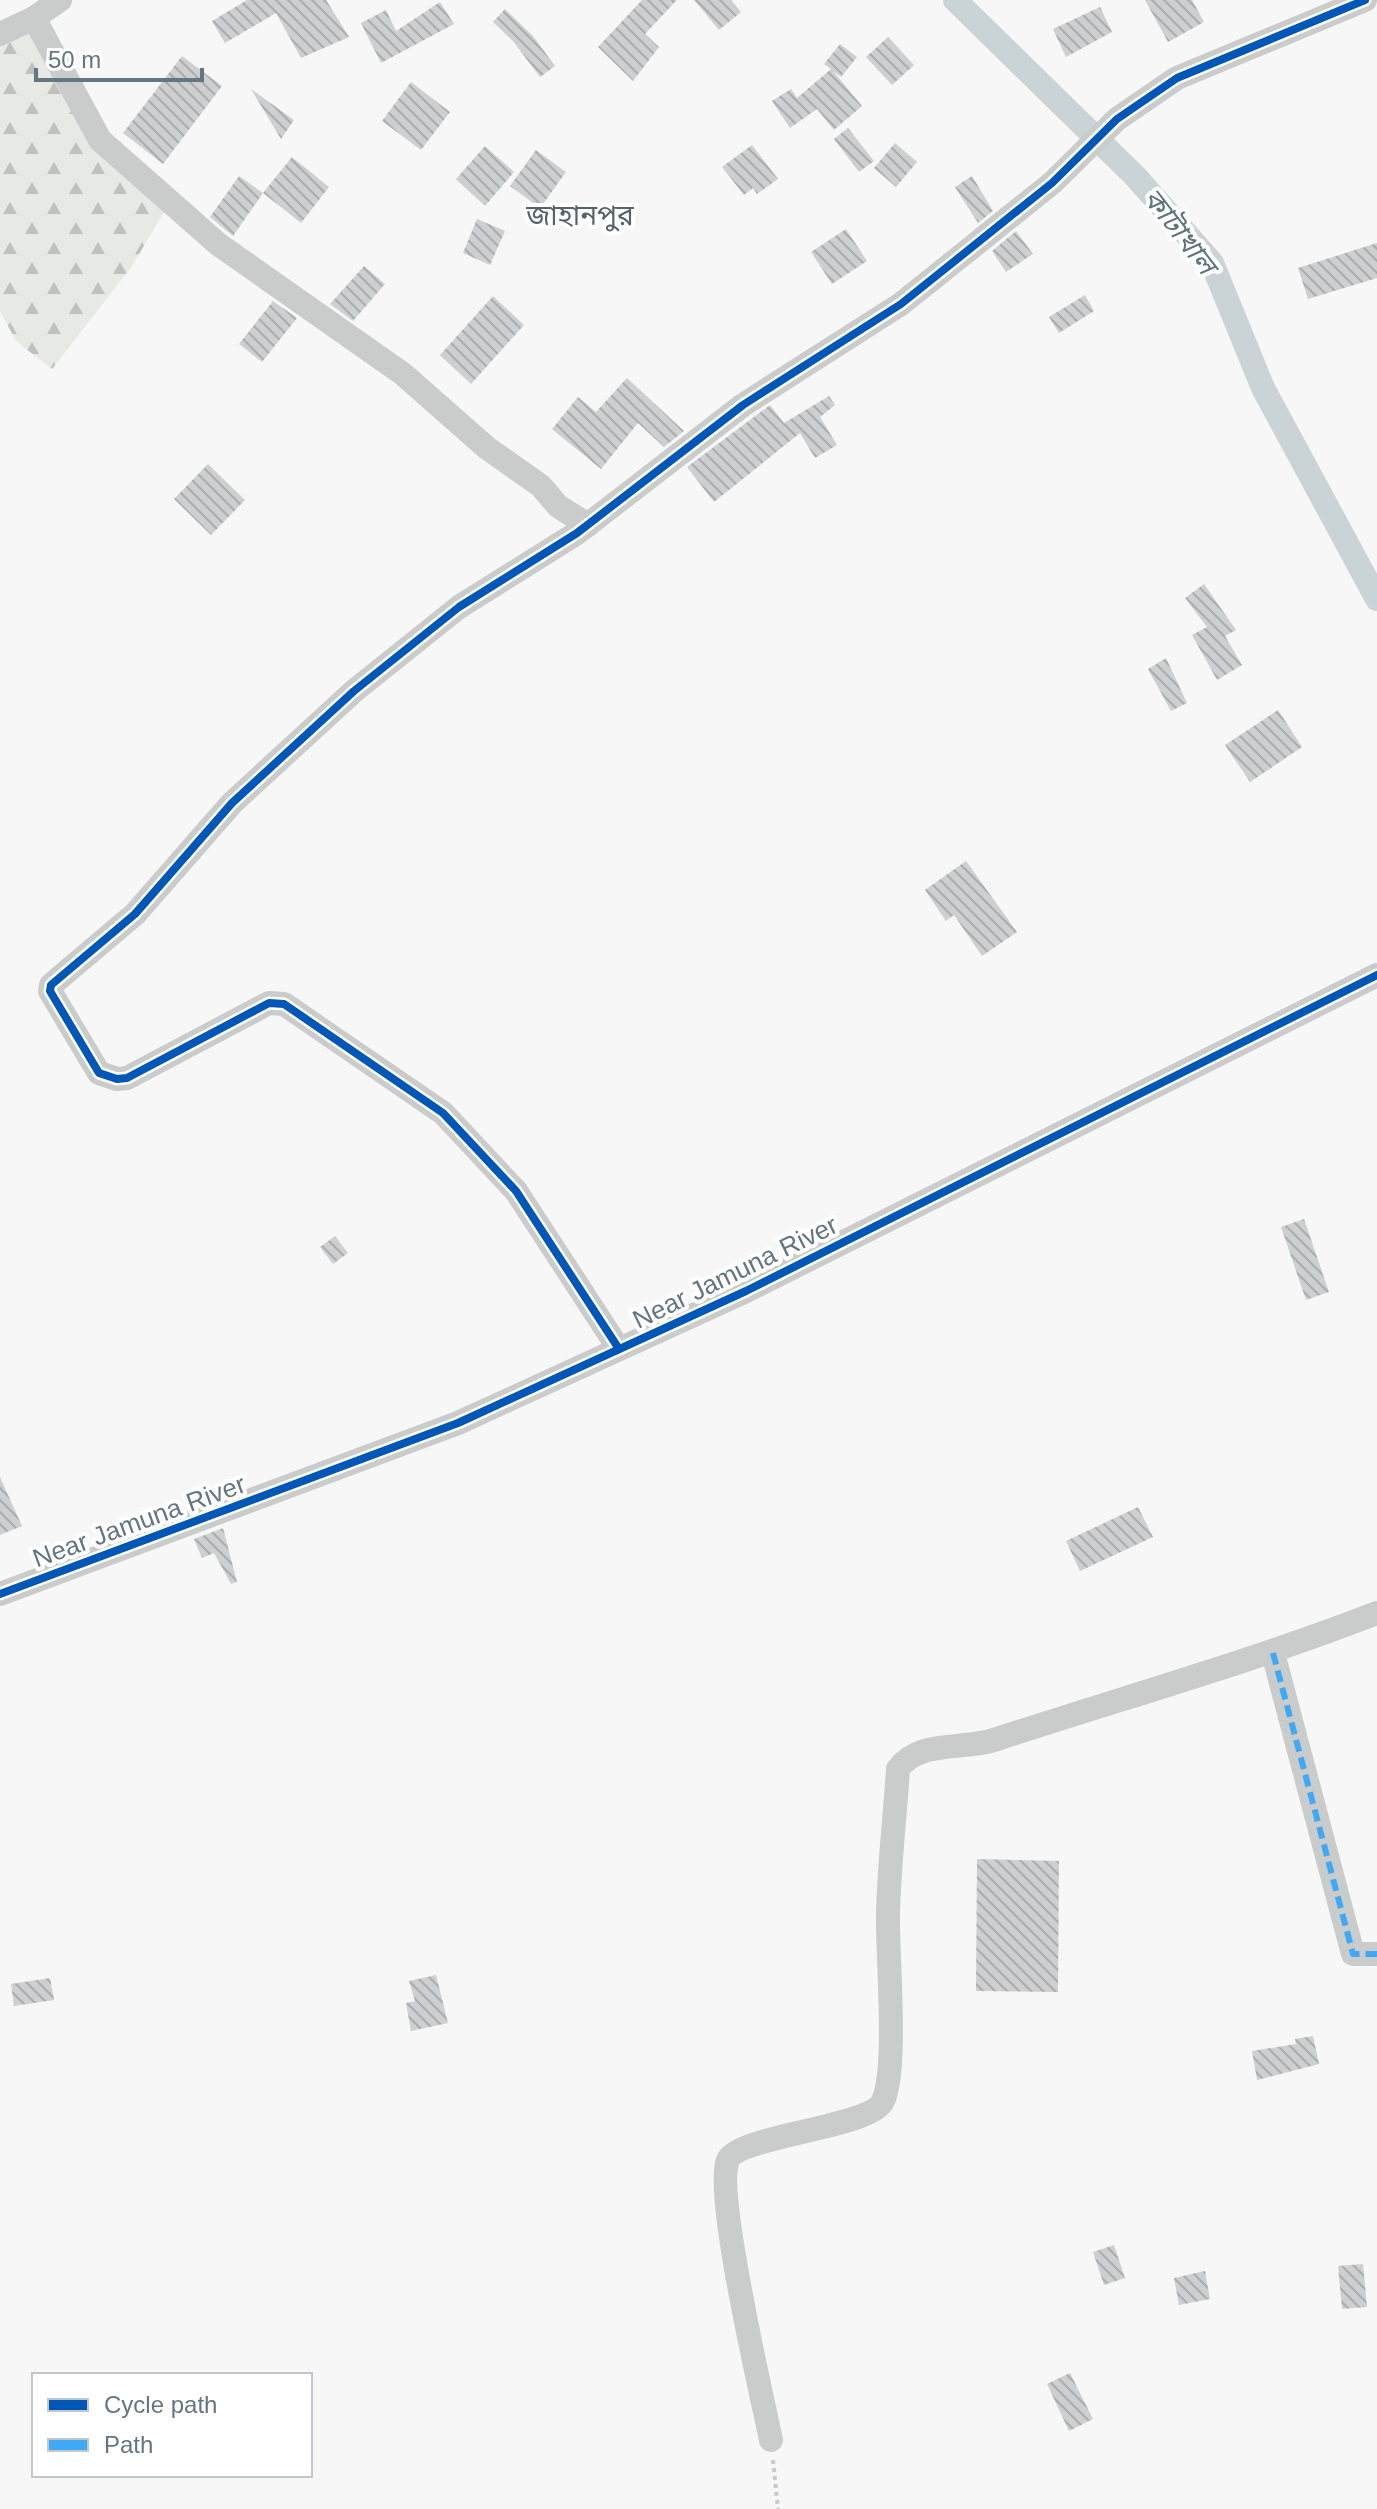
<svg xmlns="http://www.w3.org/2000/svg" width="1377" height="2509" font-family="Arial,'Noto Sans Bengali',sans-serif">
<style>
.forest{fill:url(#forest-firs)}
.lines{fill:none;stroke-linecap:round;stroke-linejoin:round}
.canal{stroke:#cad4d6;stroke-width:24}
.building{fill:url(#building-back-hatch)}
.path{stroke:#c8c9ca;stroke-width:4;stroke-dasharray:4 4;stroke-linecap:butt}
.minor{stroke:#cacccc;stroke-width:24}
.quiet{stroke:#3fa9f5;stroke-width:6;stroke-dasharray:12 6;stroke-linecap:butt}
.cycleway-casing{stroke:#fff;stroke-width:13}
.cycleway{stroke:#0057b8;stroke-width:8}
.labels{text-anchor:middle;stroke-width:8;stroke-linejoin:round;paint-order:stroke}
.street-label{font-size:26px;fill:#647680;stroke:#fff}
.neighbourhood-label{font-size:28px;fill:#56636b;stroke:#fff}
.water-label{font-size:28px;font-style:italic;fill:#5f757a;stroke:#fff}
</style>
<defs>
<pattern id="forest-firs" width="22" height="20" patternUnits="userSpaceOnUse" patternTransform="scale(2)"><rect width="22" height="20" fill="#e6e9e4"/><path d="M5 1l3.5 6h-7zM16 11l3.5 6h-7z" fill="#bec1be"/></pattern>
<pattern id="building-back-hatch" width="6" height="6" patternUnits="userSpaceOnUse" patternTransform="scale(2)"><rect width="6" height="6" fill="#cdcfd0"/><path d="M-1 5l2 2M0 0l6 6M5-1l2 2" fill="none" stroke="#aaadae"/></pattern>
</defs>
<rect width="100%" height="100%" fill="#f7f7f7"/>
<polygon class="forest" points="34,18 122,168 164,212 132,266 52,369 16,341 0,311 0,37"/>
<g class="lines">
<polyline class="canal" points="955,0 1135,176 1212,263 1263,388 1377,599"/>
</g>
<g class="building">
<polygon points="247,0 326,0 349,37 301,58 276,13 225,43 212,21"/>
<polygon points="642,0 677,0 645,34 659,47 633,81 598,47"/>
<polygon points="694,0 731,0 741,12 719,30"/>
<polygon points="1145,0 1192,0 1204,22 1168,42"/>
<polygon points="440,2 454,24 381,63 361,23 386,10 396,31"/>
<polygon points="1100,7 1112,32 1066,57 1053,29"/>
<polygon points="505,9 533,36 555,66 540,77 513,41 493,22"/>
<polygon points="888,37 914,65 892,85 866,57"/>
<polygon points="840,44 857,57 841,77 833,71 862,106 834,130 817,109 790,128 772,101 791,89 797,98 831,69 824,64"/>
<polygon points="182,56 222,86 163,164 123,133"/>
<polygon points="411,82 450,112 421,150 382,121"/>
<polygon points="251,89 294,120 281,139"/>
<polygon points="848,128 874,161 859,172 834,139"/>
<polygon points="895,143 917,162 896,187 874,168"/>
<polygon points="752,145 778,179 757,194 753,188 744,195 722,167"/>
<polygon points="485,146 514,172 485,206 456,179"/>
<polygon points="536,150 566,172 540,208 510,186"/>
<polygon points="292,157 329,187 301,223 263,193"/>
<polygon points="239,176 263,193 233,236 210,217"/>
<polygon points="972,176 993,211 978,223 955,187"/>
<polygon points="477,219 505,231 490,265 463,253"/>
<polygon points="846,229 867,261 832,284 811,252"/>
<polygon points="1016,231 1033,254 1006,272 992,251"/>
<polygon points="1377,243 1377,278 1308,299 1298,268"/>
<polygon points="364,266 385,284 353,321 330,304"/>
<polygon points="1085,295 1094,311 1059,333 1049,317"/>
<polygon points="493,296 524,325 471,384 440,355"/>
<polygon points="273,301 297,318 262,362 239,344"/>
<polygon points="627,378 684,431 664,447 638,423 601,469 552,429 578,397 596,412"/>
<polygon points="829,396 835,405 820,417 837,445 815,458 800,433 714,502 687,467 770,405 784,423"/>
<polygon points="208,464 245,500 211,535 174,499"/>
<polygon points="1204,584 1236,630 1225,636 1242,665 1217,680 1192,635 1207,627 1185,598"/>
<polygon points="1166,658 1187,703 1171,711 1148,669"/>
<polygon points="1278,710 1302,747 1250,782 1225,745"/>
<polygon points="966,861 1017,932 982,956 954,915 946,921 925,890"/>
<polygon points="1304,1219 1329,1292 1306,1300 1281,1227"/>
<polygon points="335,1236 348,1253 333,1264 320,1247"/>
<polygon points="0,1477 22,1526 0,1535"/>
<polygon points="1138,1507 1153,1537 1080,1571 1066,1541"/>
<polygon points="223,1528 237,1582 231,1584 214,1553 202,1558 194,1539"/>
<polygon points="977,1859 1059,1861 1058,1992 976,1991"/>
<polygon points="436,1975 448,2023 411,2031 406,2003 415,2001 409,1981"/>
<polygon points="50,1978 54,2000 14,2006 11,1984"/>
<polygon points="1313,2036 1319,2064 1257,2080 1252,2051 1296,2044 1295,2039"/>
<polygon points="1114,2245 1125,2278 1104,2285 1093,2252"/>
<polygon points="1363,2264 1367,2307 1342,2309 1338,2266"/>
<polygon points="1205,2271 1210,2299 1179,2305 1174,2278"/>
<polygon points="1070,2373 1093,2419 1069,2431 1047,2384"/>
</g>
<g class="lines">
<polyline class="path" points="773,2460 778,2509"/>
<g class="minor">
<polyline points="60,0 34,18 100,140 218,244 403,374 487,448 541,486 558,506 588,525"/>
<polyline points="0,34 34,18"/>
<polyline points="619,1349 516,1191 443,1113 284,1004 269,1003 127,1078 117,1079 99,1073 50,991 51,985 135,914 232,803 354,691 459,607 577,533 743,405 901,304 1052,183 1117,119 1177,78 1365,0"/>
<polyline points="0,1594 458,1423 746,1291 1377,975"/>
<polyline points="1273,1653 1353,1954 1377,1954"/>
<path d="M771 2440C762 2396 714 2192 728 2160 739 2135 871 2128 883 2101 898 2068 887 1955 888 1914 889 1866 895 1817 898 1769 918 1740 963 1750 994 1740 1122 1698 1251 1662 1377 1613"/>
</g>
<polyline class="quiet" points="1273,1653 1353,1954 1377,1954"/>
<defs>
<g id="cycleway">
<polyline points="619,1349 516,1191 443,1113 284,1004 269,1003 127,1078 117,1079 99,1073 50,991 51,985 135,914 232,803 354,691 459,607 577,533 743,405 901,304 1052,183 1117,119 1177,78 1365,0"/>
<polyline points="0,1594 458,1423 746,1291 1377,975"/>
</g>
</defs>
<use href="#cycleway" class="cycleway-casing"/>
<use href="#cycleway" class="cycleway"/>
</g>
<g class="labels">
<g class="street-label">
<text transform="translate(735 1272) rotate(-26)" y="9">Near Jamuna River</text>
<text transform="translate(139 1521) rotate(-20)" y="9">Near Jamuna River</text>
</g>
<g class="neighbourhood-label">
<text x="580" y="225">জাহানপুর</text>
</g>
<g class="water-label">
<text transform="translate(1180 231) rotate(52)" y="10">কাটাখাল</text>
</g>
</g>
<rect x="32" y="2373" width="280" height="104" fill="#ffffff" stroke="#c1c8cc" stroke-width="2"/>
<rect x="48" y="2399" width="40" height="12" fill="#0057b8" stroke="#c1c8cc" stroke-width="2"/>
<text x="104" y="2413" font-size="24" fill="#647680">Cycle path</text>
<rect x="48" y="2439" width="40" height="12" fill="#3fa9f5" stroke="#c1c8cc" stroke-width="2"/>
<text x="104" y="2453" font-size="24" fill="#647680">Path</text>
<path d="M36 68v12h166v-12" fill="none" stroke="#647680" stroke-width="4"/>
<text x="48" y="68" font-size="24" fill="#647680" stroke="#ffffff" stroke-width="6" paint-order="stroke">50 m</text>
</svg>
